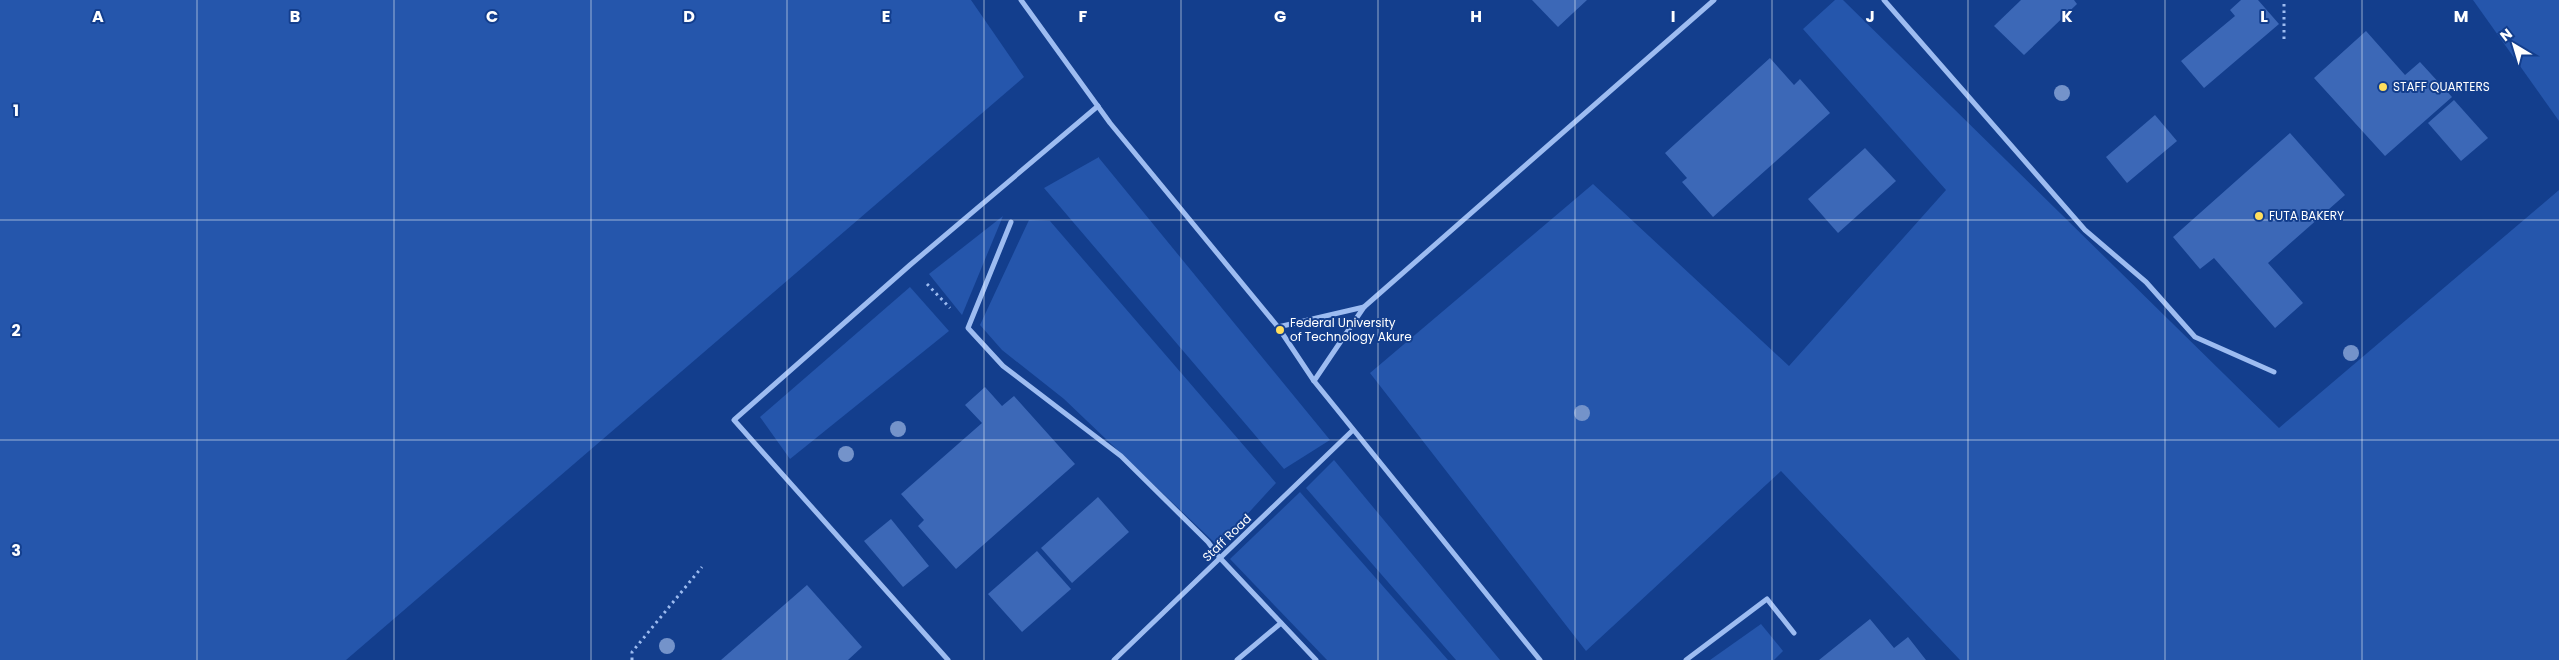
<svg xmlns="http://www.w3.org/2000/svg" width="2559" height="660" font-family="Poppins,sans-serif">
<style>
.green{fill:#2556ac}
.building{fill:#3c68b7}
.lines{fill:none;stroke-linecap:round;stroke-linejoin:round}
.path{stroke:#9dbcf1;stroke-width:3;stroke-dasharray:2.5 4;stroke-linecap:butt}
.minor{stroke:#9dbcf1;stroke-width:5}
.tree{fill:#7493ca}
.grid{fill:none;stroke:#fff;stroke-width:1;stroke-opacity:0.55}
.poi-dot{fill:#ffde5d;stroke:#133e8d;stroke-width:2}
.labels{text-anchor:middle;stroke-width:4;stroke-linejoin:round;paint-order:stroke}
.poi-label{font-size:12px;fill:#fff;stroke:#133e8d;text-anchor:start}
.street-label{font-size:12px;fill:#fff;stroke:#133e8d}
.grid-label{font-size:16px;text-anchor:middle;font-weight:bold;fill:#fff;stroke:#133e8d;stroke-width:4;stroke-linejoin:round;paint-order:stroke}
</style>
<rect width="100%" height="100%" fill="#133e8d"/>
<g class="green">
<polygon points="0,0 971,0 1024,77 346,660 0,660"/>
<polygon points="1835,0 1843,0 2279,428 2559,190 2559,660 1960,660 1781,471 1586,651 1370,373 1593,184 1789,366 1946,190 1803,29"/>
<polygon points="2473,0 2559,0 2559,121"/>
<polygon points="1099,157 1099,158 1330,440 1284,469 1044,188"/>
<polygon points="1003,216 962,315 929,274"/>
<polygon points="1029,220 1050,221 1276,483 1218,546 1064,399 1002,350 980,325"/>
<polygon points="910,287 949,331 790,459 760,417"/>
<polygon points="1334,460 1500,660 1456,660 1306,488"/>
<polygon points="1300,492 1448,660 1327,660 1230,559"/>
<polygon points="1761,624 1783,651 1774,660 1710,660"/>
</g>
<g class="building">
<polygon points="1532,0 1587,0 1558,27"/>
<polygon points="2021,0 2074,0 2077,4 2024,55 1994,26"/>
<polygon points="2241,0 2258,0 2279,24 2204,88 2181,61 2235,16 2230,10"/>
<polygon points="2366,31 2405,75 2420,62 2452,97 2385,156 2314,78"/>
<polygon points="1770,58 1794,85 1800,79 1830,113 1713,217 1682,182 1687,178 1665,153"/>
<polygon points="2454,100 2488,138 2461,161 2428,123"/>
<polygon points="2155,115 2177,141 2127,183 2106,157"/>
<polygon points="2290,133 2345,195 2268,263 2303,303 2275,328 2214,258 2200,269 2173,237"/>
<polygon points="1865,148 1896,181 1838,233 1808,199"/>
<polygon points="985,387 1002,406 1014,396 1075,464 956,569 918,526 924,520 901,494 982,423 965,405"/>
<polygon points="1098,497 1129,532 1072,583 1041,548"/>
<polygon points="891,519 929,566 903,587 864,541"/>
<polygon points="1037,551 1071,589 1022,632 988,594"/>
<polygon points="807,585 862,647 848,660 721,660"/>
<polygon points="1870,619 1894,648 1908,637 1926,660 1819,660"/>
</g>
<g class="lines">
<g class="path">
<polyline points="2284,39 2284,0"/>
<polyline points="927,284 950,308"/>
<polyline points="632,660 632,652 702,567"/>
</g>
<g class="minor">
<polyline points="1021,0 1110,123 1278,327 1314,381 1540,660"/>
<polyline points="1884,0 2085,230 2146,282 2195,337 2274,372"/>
<polyline points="1011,222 968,328 1003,366 1121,456 1208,542 1220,558 1316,660"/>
<polyline points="1278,327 1364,307"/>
<polyline points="1314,381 1364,307 1714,0"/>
<polyline points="948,660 734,420 910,265 1098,106"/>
<polyline points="1114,660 1353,430"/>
<polyline points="1237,660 1281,623"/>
<polyline points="1686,660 1767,599 1794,633"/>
</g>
</g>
<g class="tree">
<circle cx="2062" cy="93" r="8"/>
<circle cx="2351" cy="353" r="8"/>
<circle cx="1582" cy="413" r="8"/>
<circle cx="898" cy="429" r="8"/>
<circle cx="846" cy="454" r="8"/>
<circle cx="667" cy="646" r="8"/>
</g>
<path class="grid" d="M197 0V660M394 0V660M591 0V660M787 0V660M984 0V660M1181 0V660M1378 0V660M1575 0V660M1772 0V660M1968 0V660M2165 0V660M2362 0V660M0 220H2559M0 440H2559"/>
<g class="poi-dot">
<circle cx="2383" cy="87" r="5"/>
<circle cx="2259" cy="216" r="5"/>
<circle cx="1280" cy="330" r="5"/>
</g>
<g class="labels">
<g class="poi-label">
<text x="2393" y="91">STAFF QUARTERS</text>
<text x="2269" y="220">FUTA BAKERY</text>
<text x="1290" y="327">Federal University<tspan x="1290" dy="14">of Technology Akure</tspan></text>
</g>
<g class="street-label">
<text transform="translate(1227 538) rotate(-44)" y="4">Staff Road</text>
</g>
</g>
<g class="grid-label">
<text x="98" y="22">A</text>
<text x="295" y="22">B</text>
<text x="492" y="22">C</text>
<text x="689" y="22">D</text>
<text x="886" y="22">E</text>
<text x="1083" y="22">F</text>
<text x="1280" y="22">G</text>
<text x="1476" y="22">H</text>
<text x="1673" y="22">I</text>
<text x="1870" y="22">J</text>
<text x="2067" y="22">K</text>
<text x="2264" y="22">L</text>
<text x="2461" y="22">M</text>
<text x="16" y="116">1</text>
<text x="16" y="336">2</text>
<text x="16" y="556">3</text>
</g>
<g transform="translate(2514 45) rotate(322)" stroke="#133e8d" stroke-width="4" paint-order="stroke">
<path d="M0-4L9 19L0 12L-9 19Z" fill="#ffffff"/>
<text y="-8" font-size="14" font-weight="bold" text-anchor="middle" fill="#ffffff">N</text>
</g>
</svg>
